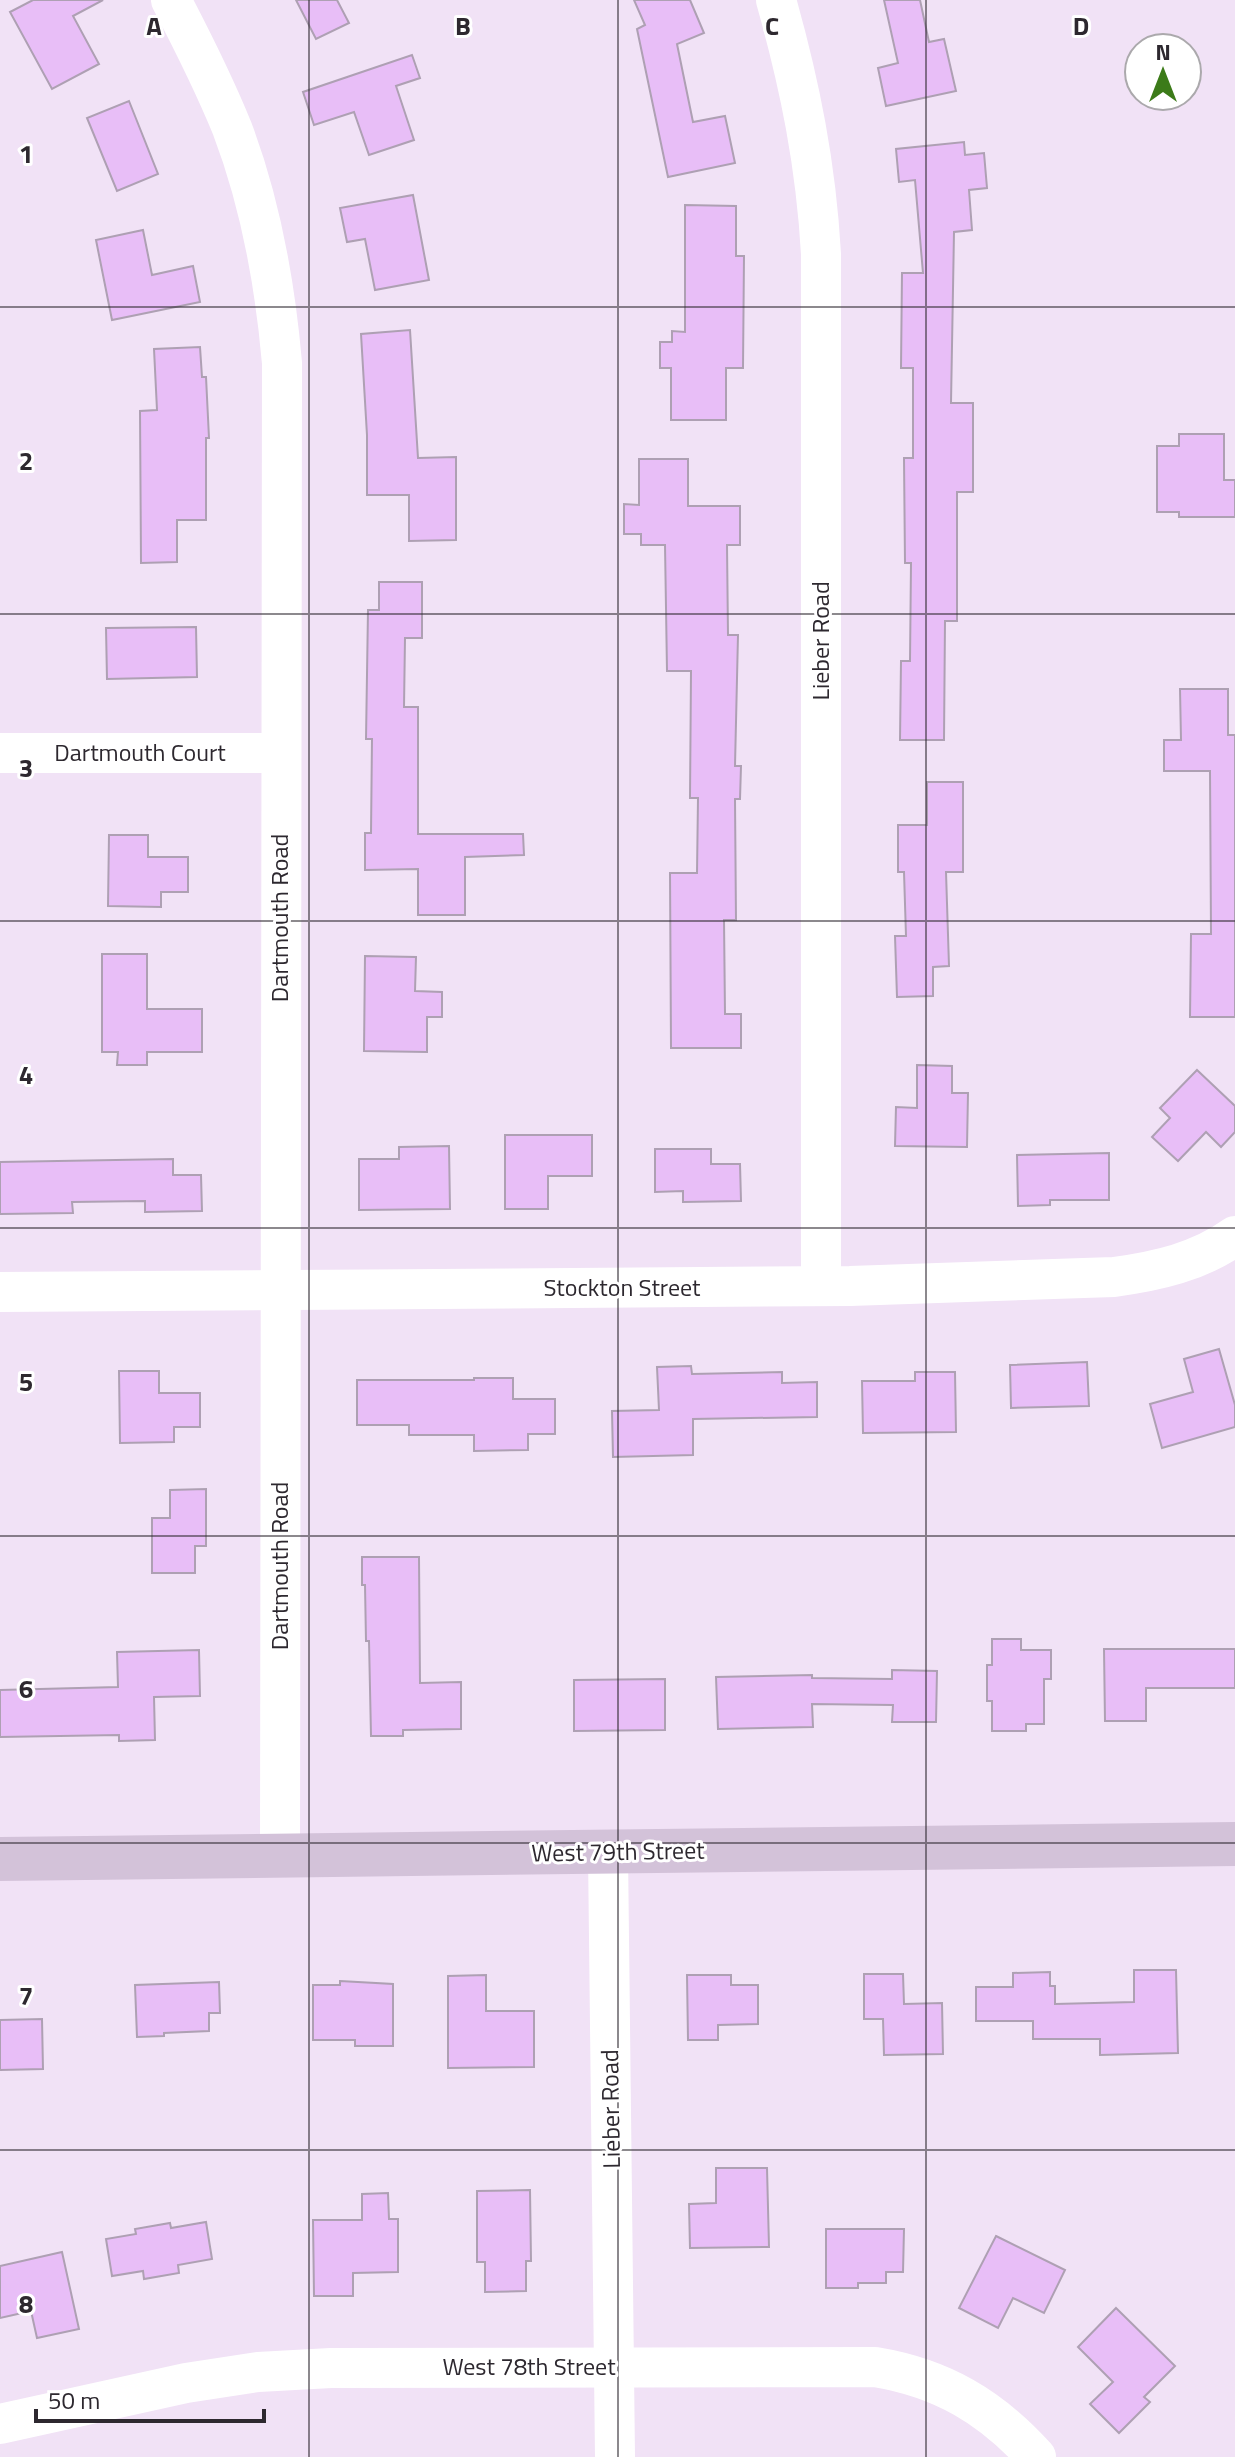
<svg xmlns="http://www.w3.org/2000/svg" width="1235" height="2457" font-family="'Titillium Web',sans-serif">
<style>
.building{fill:#e8bef7;stroke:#aea0b3;stroke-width:2}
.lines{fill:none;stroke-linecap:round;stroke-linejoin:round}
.minor{stroke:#fff;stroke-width:40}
.major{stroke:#d3c2d9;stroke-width:44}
.grid{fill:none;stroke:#2d282f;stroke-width:2;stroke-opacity:0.55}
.labels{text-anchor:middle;stroke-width:6;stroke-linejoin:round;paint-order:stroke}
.street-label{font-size:24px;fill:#2d282f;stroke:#fff}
.grid-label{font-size:26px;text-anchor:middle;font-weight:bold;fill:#2d282f;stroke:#fff;stroke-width:6;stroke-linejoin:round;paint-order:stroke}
</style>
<rect width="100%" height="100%" fill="#f1e2f6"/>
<g class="building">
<polygon points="33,0 103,0 73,16 99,64 52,89 10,12"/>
<polygon points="296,0 337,0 349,23 316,39"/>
<polygon points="634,0 690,0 704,33 677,44 693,122 725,116 735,163 668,177 637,29 645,25"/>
<polygon points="884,0 920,0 929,42 944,39 956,91 886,106 878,68 898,63"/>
<polygon points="412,55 420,78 396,86 414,140 369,155 354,112 314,125 303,92"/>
<polygon points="129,101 158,174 117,191 87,118"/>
<polygon points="964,142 965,155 984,153 987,188 969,190 972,230 954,232 951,403 973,403 973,492 957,492 957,621 945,621 944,740 900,740 901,661 910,661 911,563 905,563 904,458 913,458 913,368 901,368 902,273 923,273 915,180 899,182 896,149"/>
<polygon points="413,195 429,280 375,290 365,239 347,242 340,208"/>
<polygon points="685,205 736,206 736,256 744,256 743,368 726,368 726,420 671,420 671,368 660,368 660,342 672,342 672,331 685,332"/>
<polygon points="143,230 152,275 193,266 200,302 112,320 96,240"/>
<polygon points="410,330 418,458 456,457 456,540 409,541 409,495 367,495 367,435 361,334"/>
<polygon points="200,347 202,377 206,377 209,438 206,438 206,520 177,520 177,562 141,563 140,411 157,410 154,349"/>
<polygon points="1179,434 1224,434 1224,480 1235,480 1235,517 1179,517 1179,512 1157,512 1157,446 1179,446"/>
<polygon points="639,459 688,459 688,506 740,506 740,545 727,545 728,635 738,635 735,766 741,766 740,799 735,799 736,920 724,920 725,1014 741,1014 741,1048 671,1048 670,873 697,873 698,798 690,798 691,671 667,671 665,545 641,545 641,534 624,534 624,504 639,505"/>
<polygon points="379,582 422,582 422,638 405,638 404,707 418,707 418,834 523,834 524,855 465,857 465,915 418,915 418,869 365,870 365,833 371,833 372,739 366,739 368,610 379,610"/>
<polygon points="196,627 197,677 107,679 106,628"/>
<polygon points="1180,689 1228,689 1228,735 1235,735 1235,1017 1190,1017 1191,934 1211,934 1210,771 1164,771 1164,740 1181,740"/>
<polygon points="927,782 963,782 963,872 946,872 949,966 933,967 933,996 897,997 895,936 906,936 904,872 898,872 898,825 927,825"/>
<polygon points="109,835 148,835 148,857 188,857 188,892 161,892 161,907 108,906"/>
<polygon points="102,954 147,954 147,1009 202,1009 202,1052 147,1052 147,1065 117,1065 118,1052 102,1052"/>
<polygon points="365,956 416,957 415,991 442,992 442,1017 427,1017 427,1052 364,1051"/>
<polygon points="917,1065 952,1066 952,1093 968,1093 967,1147 895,1146 896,1107 917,1108"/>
<polygon points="1197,1070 1235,1106 1235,1132 1221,1147 1206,1132 1178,1161 1152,1137 1170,1118 1160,1108"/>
<polygon points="505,1135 592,1135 592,1176 548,1176 548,1209 505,1209"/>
<polygon points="449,1146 450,1209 359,1210 359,1159 399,1159 399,1147"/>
<polygon points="655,1149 711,1149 711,1164 740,1164 741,1201 683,1202 683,1191 655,1192"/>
<polygon points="1109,1153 1109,1200 1050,1200 1050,1205 1018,1206 1017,1155"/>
<polygon points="173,1159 173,1175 201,1175 202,1211 145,1212 145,1201 72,1202 73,1213 0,1214 0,1162"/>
<polygon points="1219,1349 1235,1405 1235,1427 1162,1448 1150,1404 1193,1392 1184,1359"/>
<polygon points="1087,1362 1089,1406 1011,1408 1010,1365"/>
<polygon points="691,1366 692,1374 782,1372 782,1383 817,1382 817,1417 693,1419 693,1455 613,1457 612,1411 659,1410 657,1367"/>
<polygon points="119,1371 159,1371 159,1393 200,1393 200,1427 174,1427 174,1442 120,1443"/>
<polygon points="915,1372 955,1372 956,1432 863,1433 862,1381 915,1381"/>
<polygon points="474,1378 513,1378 513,1399 555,1399 555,1434 528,1434 528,1450 474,1451 474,1435 409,1435 409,1425 357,1425 357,1380 474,1380"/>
<polygon points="206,1489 206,1546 195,1546 195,1573 152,1573 152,1518 170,1518 170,1490"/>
<polygon points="362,1557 419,1557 420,1683 461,1682 461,1729 403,1730 403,1736 371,1736 369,1641 366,1641 365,1585 362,1585"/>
<polygon points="992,1639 1021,1639 1021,1650 1051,1650 1051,1679 1044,1679 1044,1724 1026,1724 1026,1731 992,1731 992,1701 987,1701 987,1665 992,1665"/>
<polygon points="1104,1649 1235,1649 1235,1688 1146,1688 1146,1721 1105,1721"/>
<polygon points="199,1650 200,1696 154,1697 155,1740 119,1741 119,1735 0,1737 0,1690 118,1687 117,1652"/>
<polygon points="892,1670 937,1671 936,1722 892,1722 893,1705 812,1704 813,1727 718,1729 716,1677 812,1675 812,1678 892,1679"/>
<polygon points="665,1679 665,1730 574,1731 574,1680"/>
<polygon points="1134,1970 1176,1970 1178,2053 1100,2055 1100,2039 1033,2039 1033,2021 976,2021 976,1987 1013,1987 1013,1973 1050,1972 1050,1986 1055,1986 1055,2004 1134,2002"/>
<polygon points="864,1974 903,1974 904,2004 942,2003 943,2054 884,2055 883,2019 864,2019"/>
<polygon points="486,1975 486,2011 534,2011 534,2067 448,2068 448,1976"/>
<polygon points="687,1975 731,1975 731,1985 758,1985 758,2024 718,2025 718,2040 688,2040"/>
<polygon points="340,1981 393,1984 393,2046 355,2046 355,2040 313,2040 313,1985 340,1985"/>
<polygon points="219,1982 220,2013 209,2013 209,2031 164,2033 164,2036 137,2037 135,1985"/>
<polygon points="42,2019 43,2069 0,2070 0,2020"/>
<polygon points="716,2168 767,2168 769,2247 690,2248 689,2204 716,2203"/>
<polygon points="530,2190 531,2261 526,2261 526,2291 485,2292 485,2262 477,2262 477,2191"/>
<polygon points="388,2193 389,2219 398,2219 398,2272 353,2273 353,2296 314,2296 313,2220 362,2220 362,2194"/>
<polygon points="206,2222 212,2259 178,2265 179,2273 144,2279 143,2271 112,2276 106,2239 136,2234 135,2229 170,2223 171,2228"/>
<polygon points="826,2229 904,2229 903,2272 886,2272 886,2283 858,2283 858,2288 826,2288"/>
<polygon points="996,2236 1065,2270 1044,2313 1013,2298 998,2328 959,2308"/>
<polygon points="62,2252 79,2329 37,2338 31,2311 0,2318 0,2266"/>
<polygon points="1116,2308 1175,2366 1144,2397 1150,2402 1119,2433 1090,2404 1113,2382 1078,2347"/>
</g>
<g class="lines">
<g class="minor">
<path d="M171 0C193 42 214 84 232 128 261 204 275 283 282 363L280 1855"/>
<path d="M776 0C800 85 816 165 821 254V1286"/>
<polyline points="0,753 280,753"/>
<path d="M0 1292 850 1286 1114 1277C1157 1271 1199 1262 1235 1236"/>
<polyline points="608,1852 615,2457"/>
<path d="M0 2424 186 2383 258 2372 331 2368 875 2367C942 2378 991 2407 1036 2457"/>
</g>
<polyline class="major" points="0,1859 1235,1844"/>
</g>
<path class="grid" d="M309 0V2457M618 0V2457M926 0V2457M0 307H1235M0 614H1235M0 921H1235M0 1228H1235M0 1536H1235M0 1843H1235M0 2150H1235"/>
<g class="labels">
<g class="street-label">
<text transform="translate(821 641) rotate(-90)" y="8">Lieber Road</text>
<text x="140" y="761">Dartmouth Court</text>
<text transform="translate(280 918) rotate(-90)" y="8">Dartmouth Road</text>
<text x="622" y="1296">Stockton Street</text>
<text transform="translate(280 1566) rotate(-90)" y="8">Dartmouth Road</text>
<text transform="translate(618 1852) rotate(-1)" y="8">West 79th Street</text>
<text transform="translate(611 2109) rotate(-91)" y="8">Lieber Road</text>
<text x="529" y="2375">West 78th Street</text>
</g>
</g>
<g class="grid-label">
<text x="154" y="35">A</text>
<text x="463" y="35">B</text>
<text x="772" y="35">C</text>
<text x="1081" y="35">D</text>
<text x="26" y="163">1</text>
<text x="26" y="470">2</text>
<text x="26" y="777">3</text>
<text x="26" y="1084">4</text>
<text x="26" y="1391">5</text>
<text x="26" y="1698">6</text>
<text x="26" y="2005">7</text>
<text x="26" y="2313">8</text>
</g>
<g transform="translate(1163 72)"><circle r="38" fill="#ffffff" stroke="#aba9ac" stroke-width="2"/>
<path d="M0-6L14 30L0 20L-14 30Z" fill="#3c7b19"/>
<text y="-12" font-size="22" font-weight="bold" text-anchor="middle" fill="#2d282f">N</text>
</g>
<path d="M36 2409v12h228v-12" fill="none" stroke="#2d282f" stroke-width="4"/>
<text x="48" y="2409" font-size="24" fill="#2d282f" stroke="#ffffff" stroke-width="6" paint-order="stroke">50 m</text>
</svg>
